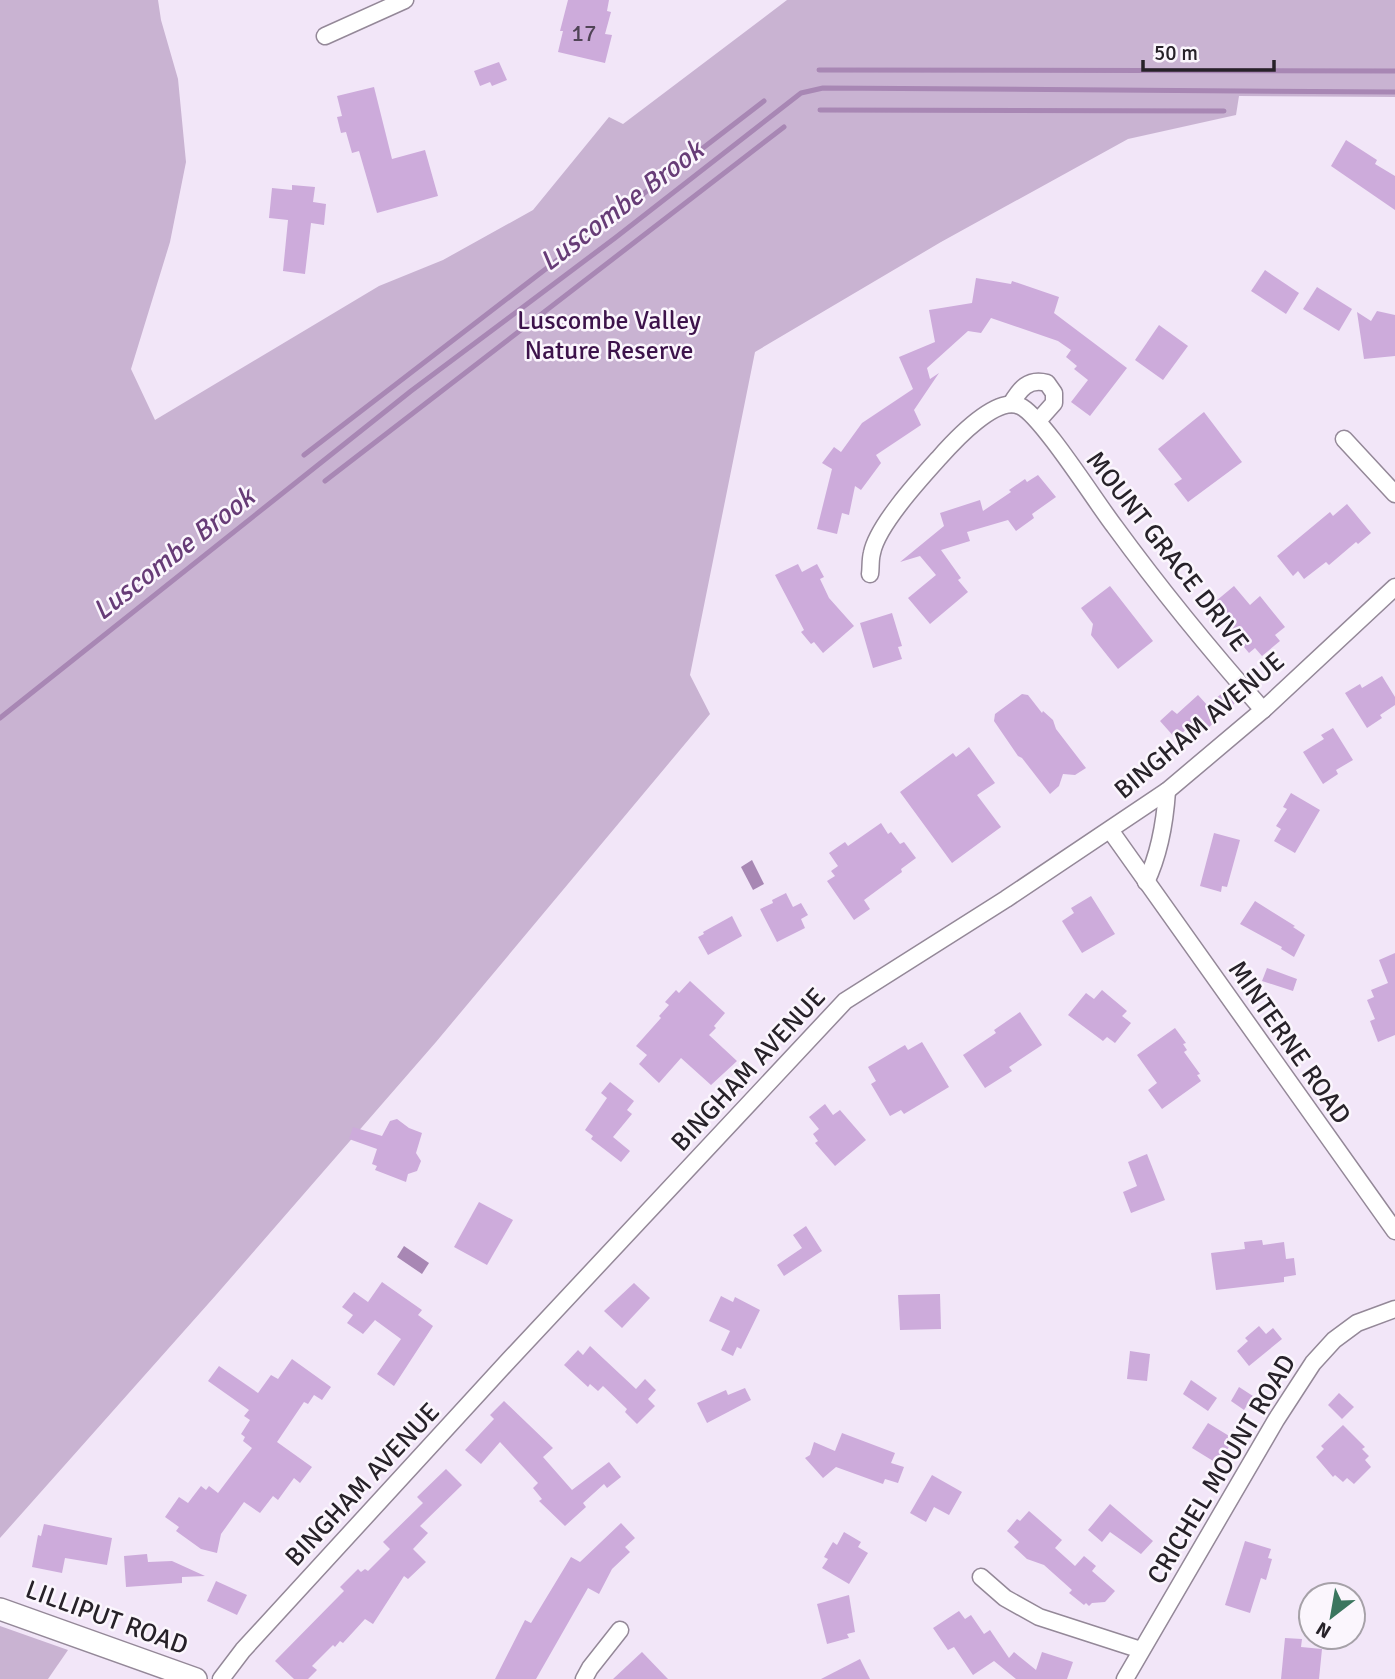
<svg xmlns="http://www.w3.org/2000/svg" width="1395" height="1679" font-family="Signika,sans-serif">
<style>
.green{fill:#c9b3d2}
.water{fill:#a887b4}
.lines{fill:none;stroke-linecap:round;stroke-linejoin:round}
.stream{stroke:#a887b4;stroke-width:5}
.building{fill:#cdabdb}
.street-casing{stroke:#948898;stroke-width:19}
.secondary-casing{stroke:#948898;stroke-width:24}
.street{stroke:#fff;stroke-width:16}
.secondary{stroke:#fff;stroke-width:21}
.labels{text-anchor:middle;stroke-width:5;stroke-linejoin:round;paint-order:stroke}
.number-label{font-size:23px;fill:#504456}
.park-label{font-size:26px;fill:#3d134b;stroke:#fbf6fd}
.street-label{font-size:26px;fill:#272229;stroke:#fbf6fd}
.water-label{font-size:28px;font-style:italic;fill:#673c77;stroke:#fbf6fd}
</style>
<rect width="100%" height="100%" fill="#f2e6f8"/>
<g class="green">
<polygon points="0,0 158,0 161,20 178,79 186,162 170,242 131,369 155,420 379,286 443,260 533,210 609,117 623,124 787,0 1395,0 1395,97 1239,96 1236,115 1128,139 941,242 755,352 690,675 710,714 436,1042 216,1295 0,1538"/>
<polygon points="0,1626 68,1650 48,1679 0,1679"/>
</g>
<g class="water">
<polygon points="752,860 764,884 753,890 741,867"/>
<polygon points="404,1246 429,1263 422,1274 397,1257"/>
</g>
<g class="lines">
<g class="stream">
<polyline points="819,70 1395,71"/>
<polyline points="820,110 1224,111"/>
<polyline points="304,455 764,101"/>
<polyline points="325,481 784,127"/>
<polyline points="0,718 411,391 615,238 801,93 823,88 1395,92"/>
</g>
</g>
<g class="building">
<polygon points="568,0 609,0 607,11 611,12 605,34 612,35 605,63 558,52 563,31 560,31"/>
<polygon points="499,62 507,80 492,86 490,82 480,86 474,71"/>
<polygon points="374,87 392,159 425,150 438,196 377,213 359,151 352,153 346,132 341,133 337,117 342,116 337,96"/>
<polygon points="1346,140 1377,160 1375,164 1395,176 1395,210 1331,166"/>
<polygon points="292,185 315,187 313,202 326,204 324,225 311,223 305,274 283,271 288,220 269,218 272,188 292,190"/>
<polygon points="1265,270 1299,293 1286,314 1251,291"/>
<polygon points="976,278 1011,284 1012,281 1059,297 1054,313 1127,368 1090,416 1071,402 1088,380 1074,369 1077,366 1066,357 1071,350 1058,341 991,318 981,333 968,331 927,368 930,379 939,373 914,410 921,425 876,455 881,463 861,490 855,486 849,515 842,513 837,534 817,529 832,469 822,463 834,447 841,452 862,423 913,389 899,357 935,342 929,310 972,303"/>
<polygon points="1317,287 1352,309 1339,331 1303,309"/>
<polygon points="1377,311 1395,315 1395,356 1364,359 1357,312 1371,321"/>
<polygon points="1159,325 1188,346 1163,380 1135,360"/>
<polygon points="1204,412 1242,462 1188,502 1174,484 1182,479 1158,449"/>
<polygon points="1038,475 1056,497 1032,514 1034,518 1016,531 1008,520 967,532 970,541 941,550 961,578 958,580 968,592 930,624 908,598 936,575 920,556 900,562 944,526 940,513 980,500 983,511 1011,492 1009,490 1025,479 1027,482"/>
<polygon points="1347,504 1371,533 1358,544 1356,542 1329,565 1326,562 1304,579 1298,571 1293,576 1277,556 1330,512 1333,516"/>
<polygon points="798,564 802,572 817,564 824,577 820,579 829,598 854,626 823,653 814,642 811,644 801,632 804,630 775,575"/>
<polygon points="1110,586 1153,641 1118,669 1091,635 1093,624 1081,608"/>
<polygon points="1234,586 1250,605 1260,596 1285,627 1275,635 1280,641 1262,656 1255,648 1249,653 1210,606"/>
<polygon points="892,613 902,646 898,647 902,659 873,668 860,623"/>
<polygon points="1382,676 1395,697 1395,705 1380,715 1382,718 1367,728 1345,693 1360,684 1362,688"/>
<polygon points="1224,691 1235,703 1207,729 1198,718 1176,739 1160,721 1172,710 1177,714 1198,695 1208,706"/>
<polygon points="1022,694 1028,695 1042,713 1043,711 1053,720 1056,729 1086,768 1075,775 1063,774 1059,786 1050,794 1022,758 1018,756 994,721 995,714"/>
<polygon points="1333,728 1353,760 1336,770 1338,774 1323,784 1303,752 1324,739 1321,735"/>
<polygon points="969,747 995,783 977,795 1001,827 952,863 900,792 953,753 956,757"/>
<polygon points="1291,793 1320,810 1295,853 1274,841 1281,829 1276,826 1287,809 1283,807"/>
<polygon points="881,823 888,834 891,832 900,844 904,842 916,858 901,869 902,872 864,900 870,909 854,920 827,881 835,876 831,871 838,866 829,853 845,842 848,846"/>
<polygon points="1214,833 1240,840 1227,887 1222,886 1221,892 1200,886"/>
<polygon points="786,893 793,907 801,903 808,915 801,919 805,928 777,942 760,909 773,903 772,900"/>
<polygon points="1091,896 1115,934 1082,953 1062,921 1074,913 1071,908"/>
<polygon points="1255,901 1295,926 1293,927 1305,935 1294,957 1281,949 1282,947 1240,924"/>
<polygon points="732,916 742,936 708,955 698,937 704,934 703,932"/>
<polygon points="1395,953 1395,1035 1378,1042 1370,1021 1375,1019 1367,1000 1374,997 1371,990 1388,983 1379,960"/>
<polygon points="1267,968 1297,979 1293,991 1262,981"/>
<polygon points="690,981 725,1013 714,1026 716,1028 709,1035 737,1061 711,1085 681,1058 659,1083 639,1064 647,1055 636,1046 661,1018 659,1016 669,1005 665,1002 676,990 679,993"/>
<polygon points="1102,990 1127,1011 1122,1016 1131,1023 1115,1043 1107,1037 1103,1041 1068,1015 1086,993 1094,999"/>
<polygon points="1020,1012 1042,1045 1009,1067 1012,1071 985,1088 963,1055 996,1033 994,1030"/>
<polygon points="1175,1028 1186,1043 1183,1044 1187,1050 1184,1052 1200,1074 1197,1075 1201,1081 1162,1109 1148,1090 1157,1083 1137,1055"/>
<polygon points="922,1042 949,1087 904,1114 901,1110 890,1116 871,1084 876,1081 868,1067 905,1045 908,1050"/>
<polygon points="610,1082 634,1101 627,1110 632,1114 613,1137 630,1151 621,1162 591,1139 593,1136 585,1130 607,1098 601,1093"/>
<polygon points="825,1104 833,1115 840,1110 866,1140 835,1166 815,1143 818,1141 813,1134 819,1129 809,1117"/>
<polygon points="397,1119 409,1128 422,1133 416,1153 421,1161 417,1171 408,1174 406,1182 375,1170 377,1166 372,1164 377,1149 349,1139 353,1127 382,1136 390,1121"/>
<polygon points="1147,1154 1165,1200 1131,1213 1123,1192 1137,1186 1128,1162"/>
<polygon points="479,1202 513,1220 487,1265 454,1247"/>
<polygon points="806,1226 822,1251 784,1276 777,1265 802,1248 793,1235"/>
<polygon points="1262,1240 1263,1245 1284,1242 1286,1259 1294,1258 1296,1275 1284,1277 1284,1282 1216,1290 1211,1253 1245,1249 1244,1242"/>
<polygon points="382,1282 422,1310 418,1315 433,1326 394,1386 377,1374 401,1339 375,1320 363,1334 347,1323 353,1315 342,1307 354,1292 368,1302"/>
<polygon points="634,1283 650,1298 622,1328 604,1311"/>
<polygon points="940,1294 941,1329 900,1330 898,1295"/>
<polygon points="721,1296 733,1302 735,1297 760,1310 741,1349 737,1347 733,1356 721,1350 730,1331 709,1321"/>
<polygon points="1259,1326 1266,1334 1273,1328 1282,1339 1249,1366 1237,1351 1248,1341 1245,1338"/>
<polygon points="590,1346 636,1389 645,1379 656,1390 648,1399 655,1406 637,1424 625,1412 627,1409 603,1386 598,1391 590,1384 588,1387 564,1365 578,1350 583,1355"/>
<polygon points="1130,1351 1150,1354 1147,1381 1127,1379"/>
<polygon points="292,1359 331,1387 322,1400 314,1395 308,1404 304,1402 277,1442 312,1467 300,1483 294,1478 278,1500 273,1496 260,1513 244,1502 221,1534 217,1553 201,1549 176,1531 179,1527 165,1517 179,1497 188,1503 201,1486 206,1490 209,1486 218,1493 252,1448 243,1441 245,1437 241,1434 250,1420 244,1416 249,1410 208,1381 219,1366 258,1393 271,1375 278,1379"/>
<polygon points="1191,1380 1217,1398 1208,1411 1183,1394"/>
<polygon points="1239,1387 1253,1396 1244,1410 1231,1401"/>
<polygon points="745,1388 751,1400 707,1423 697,1403 726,1390 728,1395"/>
<polygon points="1339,1393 1354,1407 1342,1419 1328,1405"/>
<polygon points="504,1401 553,1448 543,1457 572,1490 609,1462 621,1477 607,1488 604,1484 583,1503 586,1507 565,1526 539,1501 542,1499 533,1488 538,1483 500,1442 481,1464 465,1450 494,1419 490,1415"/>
<polygon points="1208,1423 1234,1439 1218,1464 1192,1448"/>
<polygon points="1343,1425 1365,1447 1362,1449 1369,1456 1365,1460 1371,1467 1354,1484 1347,1478 1343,1482 1335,1475 1333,1477 1316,1457 1324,1449 1321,1446"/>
<polygon points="842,1433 895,1453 891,1463 904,1467 898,1483 885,1479 883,1484 836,1467 823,1478 805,1458 810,1455 814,1442 835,1451"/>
<polygon points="446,1469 462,1485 420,1526 428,1533 413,1549 426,1562 408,1579 404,1576 373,1624 365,1619 343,1643 340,1641 335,1647 333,1645 312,1666 317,1670 308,1679 294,1679 275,1661 340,1595 344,1591 340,1587 358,1569 361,1572 365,1569 368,1571 390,1549 383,1542 423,1503 417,1497"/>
<polygon points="932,1475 962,1492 949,1515 934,1507 926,1522 910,1513"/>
<polygon points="1110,1504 1153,1541 1141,1554 1110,1532 1102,1542 1088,1530"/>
<polygon points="1029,1511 1062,1540 1055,1548 1075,1566 1084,1556 1096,1566 1092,1571 1115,1591 1105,1602 1092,1603 1089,1606 1086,1603 1084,1605 1069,1593 1072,1590 1044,1565 1027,1559 1014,1547 1019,1542 1007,1531 1017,1519 1020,1521"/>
<polygon points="621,1523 635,1538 625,1547 630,1552 612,1569 599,1594 588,1588 536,1679 495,1679 525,1620 531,1623 571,1557 580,1562"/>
<polygon points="44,1524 112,1538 107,1565 65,1558 62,1573 32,1567 38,1535 41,1536"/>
<polygon points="844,1532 861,1542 858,1547 868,1553 849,1584 822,1568 828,1559 824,1557 833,1542 837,1545"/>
<polygon points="1245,1541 1271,1549 1268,1558 1272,1559 1266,1580 1261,1578 1250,1613 1225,1605"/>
<polygon points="147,1554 148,1562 172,1561 205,1576 182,1577 182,1583 126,1587 124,1556"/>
<polygon points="216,1581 247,1595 237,1615 207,1601"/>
<polygon points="849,1595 855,1632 847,1634 849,1638 827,1644 817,1604"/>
<polygon points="959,1611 965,1619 971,1615 984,1634 990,1630 1009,1658 1014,1652 1036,1670 1042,1652 1073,1662 1067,1679 1016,1679 994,1661 973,1675 954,1647 948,1650 933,1628"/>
<polygon points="1285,1638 1302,1639 1301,1647 1322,1649 1319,1679 1281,1679"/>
<polygon points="642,1652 668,1679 613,1679"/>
<polygon points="860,1659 870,1679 821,1679"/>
</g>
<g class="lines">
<defs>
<g id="street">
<polyline points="325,36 405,0"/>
<path d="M1011 404C1020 389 1028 378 1047 383L1054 393V403L1038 421"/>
<polyline points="1344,439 1395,494"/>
<path d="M870 574C871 568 870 560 872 553 877 526 920 479 939 458 954 441 996 395 1020 406 1041 415 1097 504 1115 527 1161 590 1211 651 1263 710"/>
<polyline points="1110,830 1395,1231"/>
<path d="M1146 882C1159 855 1165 821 1167 791"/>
<polyline points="981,1577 1005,1598 1039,1617 1141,1650"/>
<polyline points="221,1679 243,1650 510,1359 845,1001 1006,899 1167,791 1263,710 1395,587"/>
<polyline points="584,1679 590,1668 620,1630"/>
<polyline points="1125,1679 1276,1420 1313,1363 1334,1340 1357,1323 1395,1309"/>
</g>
<polyline id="secondary" points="0,1609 196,1679"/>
</defs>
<use href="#street" class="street-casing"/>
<use href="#secondary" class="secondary-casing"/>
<use href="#street" class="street"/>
<use href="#secondary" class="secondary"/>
</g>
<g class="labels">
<g class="number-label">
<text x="584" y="41">17</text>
</g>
<g class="park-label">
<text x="609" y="329">Luscombe Valley<tspan x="609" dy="30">Nature Reserve</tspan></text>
</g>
<g class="street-label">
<text transform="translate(1168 551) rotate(52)" y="9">MOUNT GRACE DRIVE</text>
<text transform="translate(1199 725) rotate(-40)" y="9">BINGHAM AVENUE</text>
<text transform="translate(1290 1042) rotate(55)" y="9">MINTERNE ROAD</text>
<text transform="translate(748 1069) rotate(-47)" y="9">BINGHAM AVENUE</text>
<text transform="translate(1221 1469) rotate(-59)" y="9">CRICHEL MOUNT ROAD</text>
<text transform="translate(362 1484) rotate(-47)" y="9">BINGHAM AVENUE</text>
<text transform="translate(107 1617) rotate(20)" y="9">LILLIPUT ROAD</text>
</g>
<g class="water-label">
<text transform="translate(621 205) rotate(-37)" y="10">Luscombe Brook</text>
<text transform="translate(173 553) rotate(-38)" y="10">Luscombe Brook</text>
</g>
</g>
<g transform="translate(1332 1616) rotate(211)"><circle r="33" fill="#fbf6fd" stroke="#a6a1a8" stroke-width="2"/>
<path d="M0-5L12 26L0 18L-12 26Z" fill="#3b765f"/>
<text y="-10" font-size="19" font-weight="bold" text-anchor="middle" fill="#272229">N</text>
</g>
<path d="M1143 60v10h131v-10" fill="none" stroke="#272229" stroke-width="3.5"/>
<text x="1154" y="60" font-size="21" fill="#272229" stroke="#fbf6fd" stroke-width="5" paint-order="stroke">50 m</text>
</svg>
